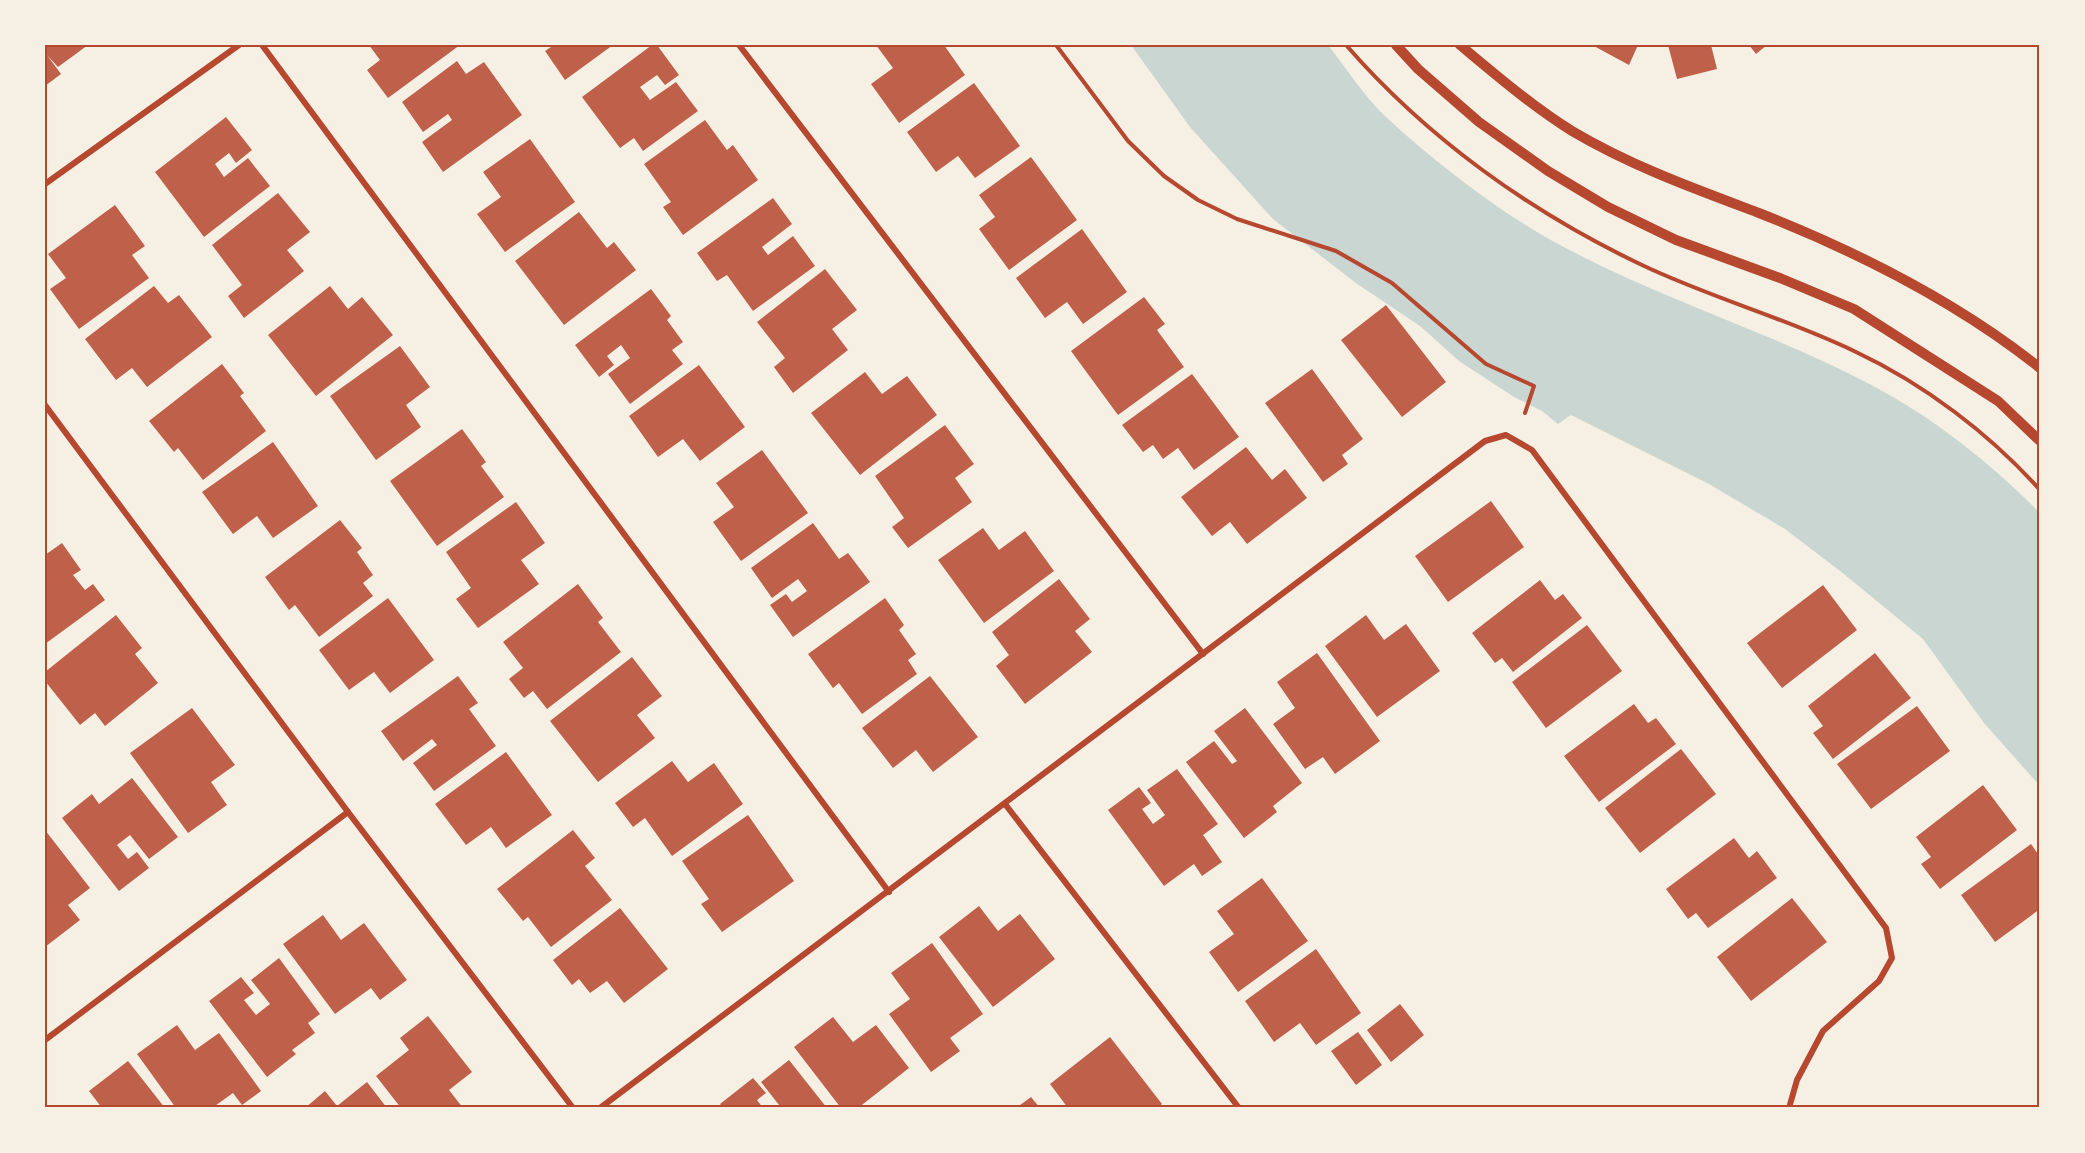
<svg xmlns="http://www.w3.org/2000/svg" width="2085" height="1153" font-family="'DM Sans',sans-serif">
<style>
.water{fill:#c9d6d2}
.building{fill:#bf614a}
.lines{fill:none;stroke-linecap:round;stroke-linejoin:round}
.path{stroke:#b5482f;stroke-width:4}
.minor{stroke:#b5482f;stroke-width:6}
.tertiary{stroke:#b5482f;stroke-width:10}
.neatline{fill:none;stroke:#b5482f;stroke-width:2}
</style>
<rect width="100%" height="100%" fill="#f6efe4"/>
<path class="water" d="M1131 45H1328C1346 68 1364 96 1385 116 1432 160 1503 215 1560 245 1665 302 1782 335 1886 393 1943 425 1994 467 2040 513V786L1984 723 1923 639 1844 574 1785 529 1709 484 1571 415 1558 424 1542 411 1514 397 1459 361 1420 326 1356 283 1273 219 1190 127Z"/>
<g class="building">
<polygon points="45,45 88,45 58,67 47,55 61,74 45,86"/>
<polygon points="369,45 460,45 388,98 367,70 380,60"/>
<polygon points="554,45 613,45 565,80 545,51"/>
<polygon points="652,45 657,45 679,75 665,85 657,75 640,87 650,100 676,82 698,111 643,151 634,138 620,148 582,97"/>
<polygon points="876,45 944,45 965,75 899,123 871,84 893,68"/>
<polygon points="1592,45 1638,45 1629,65"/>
<polygon points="1668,45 1711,45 1717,69 1677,79"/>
<polygon points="1749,45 1767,45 1756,54"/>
<polygon points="457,61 466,74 484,62 522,115 443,172 422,142 452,120 448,114 423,132 402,102"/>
<polygon points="974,83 1020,146 975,178 958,156 936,172 907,132"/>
<polygon points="226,117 252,150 236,163 229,153 215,164 224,177 248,158 270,186 204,237 155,172"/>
<polygon points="705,120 727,150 733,145 758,180 683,235 663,207 671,202 644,164"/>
<polygon points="530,139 575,202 505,252 477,214 501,197 483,172"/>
<polygon points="1031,157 1077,220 1009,270 979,229 995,217 979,195"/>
<polygon points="278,193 310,232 287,250 304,271 244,318 228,296 242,285 212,245"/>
<polygon points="773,198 792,224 762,247 768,255 793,236 815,266 753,311 727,275 717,281 697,253"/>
<polygon points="115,205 145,246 132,255 149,278 79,329 50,289 66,278 48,254"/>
<polygon points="579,212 607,248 614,242 636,270 564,325 515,261"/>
<polygon points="1082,229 1127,292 1083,324 1067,302 1045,318 1016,278"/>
<polygon points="825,269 857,310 832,329 848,350 793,393 774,367 785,358 757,322"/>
<polygon points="154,286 168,303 179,295 212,337 147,387 132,368 116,380 85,339"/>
<polygon points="330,286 348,309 362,297 393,335 316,396 268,335"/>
<polygon points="651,289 671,316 667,320 683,342 672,350 683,364 630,404 608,374 630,358 621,345 607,356 614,365 599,377 575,345"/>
<polygon points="1144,297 1165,324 1157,330 1184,367 1118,415 1071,351"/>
<polygon points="1386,305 1446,382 1402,417 1341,340"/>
<polygon points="400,346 430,387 406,405 421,427 376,460 330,396"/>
<polygon points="222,364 244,393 240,396 266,431 203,480 178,448 174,452 149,421"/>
<polygon points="699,365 745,427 700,461 683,439 658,457 629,416"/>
<polygon points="1312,369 1363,439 1342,455 1348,464 1323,482 1265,403"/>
<polygon points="865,372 882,394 907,376 937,415 860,475 811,413"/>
<polygon points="1192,374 1239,437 1194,470 1178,448 1163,459 1153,445 1143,452 1122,425"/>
<polygon points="945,425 974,464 955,478 972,502 908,548 892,527 904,518 875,476"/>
<polygon points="462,429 486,462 481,466 504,497 437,546 390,481"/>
<polygon points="273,442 318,506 273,538 257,516 233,534 202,492"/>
<polygon points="1246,447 1272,480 1285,469 1307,498 1247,544 1230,522 1212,536 1181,497"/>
<polygon points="762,450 808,513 741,561 713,522 734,507 716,483"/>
<polygon points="1491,501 1524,547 1448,602 1415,556"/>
<polygon points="516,502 545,543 521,560 539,584 478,628 456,599 471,588 446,552"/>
<polygon points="340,520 362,548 357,552 373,575 363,583 373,596 319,637 295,605 289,610 265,577"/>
<polygon points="813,523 839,559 848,553 870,582 793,637 770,605 786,594 792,602 807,591 798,579 772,598 751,568"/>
<polygon points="983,528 999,550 1025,531 1054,571 984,623 938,560"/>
<polygon points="62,543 81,570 73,575 85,590 93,584 105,600 45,644 45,555"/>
<polygon points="1059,579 1090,619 1075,631 1092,652 1025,704 996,666 1009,655 992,632"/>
<polygon points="1540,580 1555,600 1563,594 1582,618 1513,672 1502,658 1495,663 1472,633"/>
<polygon points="578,584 603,618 598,622 621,652 547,709 533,691 524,698 509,679 523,668 503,642"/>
<polygon points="1823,585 1857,630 1782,688 1747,643"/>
<polygon points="388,598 434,660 390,693 374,672 349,690 319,650"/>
<polygon points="885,598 904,625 899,630 916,654 908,660 917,674 862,714 839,683 833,688 808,654"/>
<polygon points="116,615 142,648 135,654 158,683 105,726 95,713 80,725 45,681 45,672"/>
<polygon points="1366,615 1384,640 1406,624 1440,671 1377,717 1325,646"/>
<polygon points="1587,625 1622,671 1546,728 1512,682"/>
<polygon points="1317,653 1380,741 1335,774 1323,757 1305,769 1273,724 1295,708 1277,682"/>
<polygon points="1875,653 1911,698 1833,759 1813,733 1823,726 1808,706"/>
<polygon points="632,657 662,696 637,715 655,738 598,782 550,721"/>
<polygon points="458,676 478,703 469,709 496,746 434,791 413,763 437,745 432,739 403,761 381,731"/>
<polygon points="930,676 978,737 933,772 916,750 893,768 862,728"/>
<polygon points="1634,704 1648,723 1656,718 1676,744 1599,802 1564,756"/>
<polygon points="1917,706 1950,751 1871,809 1837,764"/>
<polygon points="192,708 235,765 211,782 227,805 188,833 130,753"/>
<polygon points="1245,708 1302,783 1273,806 1277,812 1244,838 1186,762 1214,741 1232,764 1237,761 1214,731"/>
<polygon points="1681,749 1716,794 1640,853 1605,808"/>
<polygon points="506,752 552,815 506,848 491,827 466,845 435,804"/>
<polygon points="672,761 688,782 714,763 743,804 672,856 645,818 633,827 615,803"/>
<polygon points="1177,769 1218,824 1203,835 1222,862 1202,876 1194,864 1164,886 1108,810 1139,787 1151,803 1142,809 1153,824 1165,815 1147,790"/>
<polygon points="132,778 178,837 149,859 130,835 117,845 128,859 137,852 149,868 119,891 62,818 92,794 99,804"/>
<polygon points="1983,785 2017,830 1940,889 1921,864 1931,857 1916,837"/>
<polygon points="748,815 794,881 722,932 701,904 709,899 682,861"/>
<polygon points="45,830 90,888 68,905 80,920 45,947"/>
<polygon points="573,830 595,858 585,866 612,900 551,947 528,917 523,921 497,889"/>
<polygon points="1734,838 1749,858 1757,851 1777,878 1708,928 1696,913 1688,919 1666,889"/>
<polygon points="2031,844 2040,857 2040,909 1995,942 1961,895"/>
<polygon points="1262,878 1308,941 1238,992 1209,952 1234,934 1217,911"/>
<polygon points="1792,898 1827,942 1751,1001 1717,957"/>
<polygon points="979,906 998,931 1020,914 1055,959 993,1007 939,937"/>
<polygon points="620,908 668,969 624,1003 607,981 590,993 579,979 572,985 553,960"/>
<polygon points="323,915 341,940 364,923 407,980 380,1000 371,988 335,1014 283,944"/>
<polygon points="932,943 983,1014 950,1038 960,1051 931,1072 889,1014 910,999 891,973"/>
<polygon points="1316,949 1361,1013 1316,1045 1300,1023 1274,1042 1245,1001"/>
<polygon points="279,958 320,1014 308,1023 315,1033 292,1050 296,1054 267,1077 209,1001 241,977 254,993 244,1000 256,1015 270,1004 251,980"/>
<polygon points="1400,1004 1424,1035 1391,1062 1367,1030"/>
<polygon points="428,1016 472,1072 449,1090 463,1108 401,1108 376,1076 409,1050 400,1038"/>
<polygon points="833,1017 853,1042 876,1025 909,1068 858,1108 841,1108 794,1047"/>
<polygon points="177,1025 195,1050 219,1033 261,1091 242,1105 233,1093 212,1108 176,1108 137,1054"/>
<polygon points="1358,1032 1382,1065 1356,1085 1331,1051"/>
<polygon points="1110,1037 1162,1104 1157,1108 1068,1108 1050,1084"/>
<polygon points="789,1060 827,1108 776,1108 779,1105 761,1082"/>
<polygon points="128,1061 165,1108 102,1108 89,1091"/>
<polygon points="753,1078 766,1093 757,1100 763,1108 723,1108 720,1104"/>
<polygon points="367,1082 387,1108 305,1108 325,1091 337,1106"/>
<polygon points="1031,1097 1040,1108 1016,1108"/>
</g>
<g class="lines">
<g class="path">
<polyline points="1056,45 1128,141 1164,176 1198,200 1237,219 1336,251 1392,283 1486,364 1534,386 1525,413"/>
<path d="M1346 45C1427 138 1530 212 1642 265 1711 298 1786 318 1856 352 1924 384 1990 434 2040 490"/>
</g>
<g class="minor">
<polyline points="262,45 889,892"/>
<polyline points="739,45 1203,654"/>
<polyline points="45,184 239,45"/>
<polyline points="45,405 348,812 573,1108"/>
<polyline points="1005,804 1239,1108"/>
<polyline points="45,1040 348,812"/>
<polyline points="600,1108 1485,441 1506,435 1532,450 1886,928 1892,958 1879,981 1823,1031 1797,1080 1789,1108"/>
</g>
<g class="tertiary">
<polyline points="1396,45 1418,69 1479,122 1548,171 1608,207 1676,240 1780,278 1854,309 1998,401 2040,441"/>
<path d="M1460 45C1496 75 1532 106 1572 131 1631 166 1695 189 1759 213 1858 252 1956 301 2040 368"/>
</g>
</g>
<rect width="2085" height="1153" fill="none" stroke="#f6efe4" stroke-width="93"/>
<rect x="46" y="46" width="1992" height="1060" class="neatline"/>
</svg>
